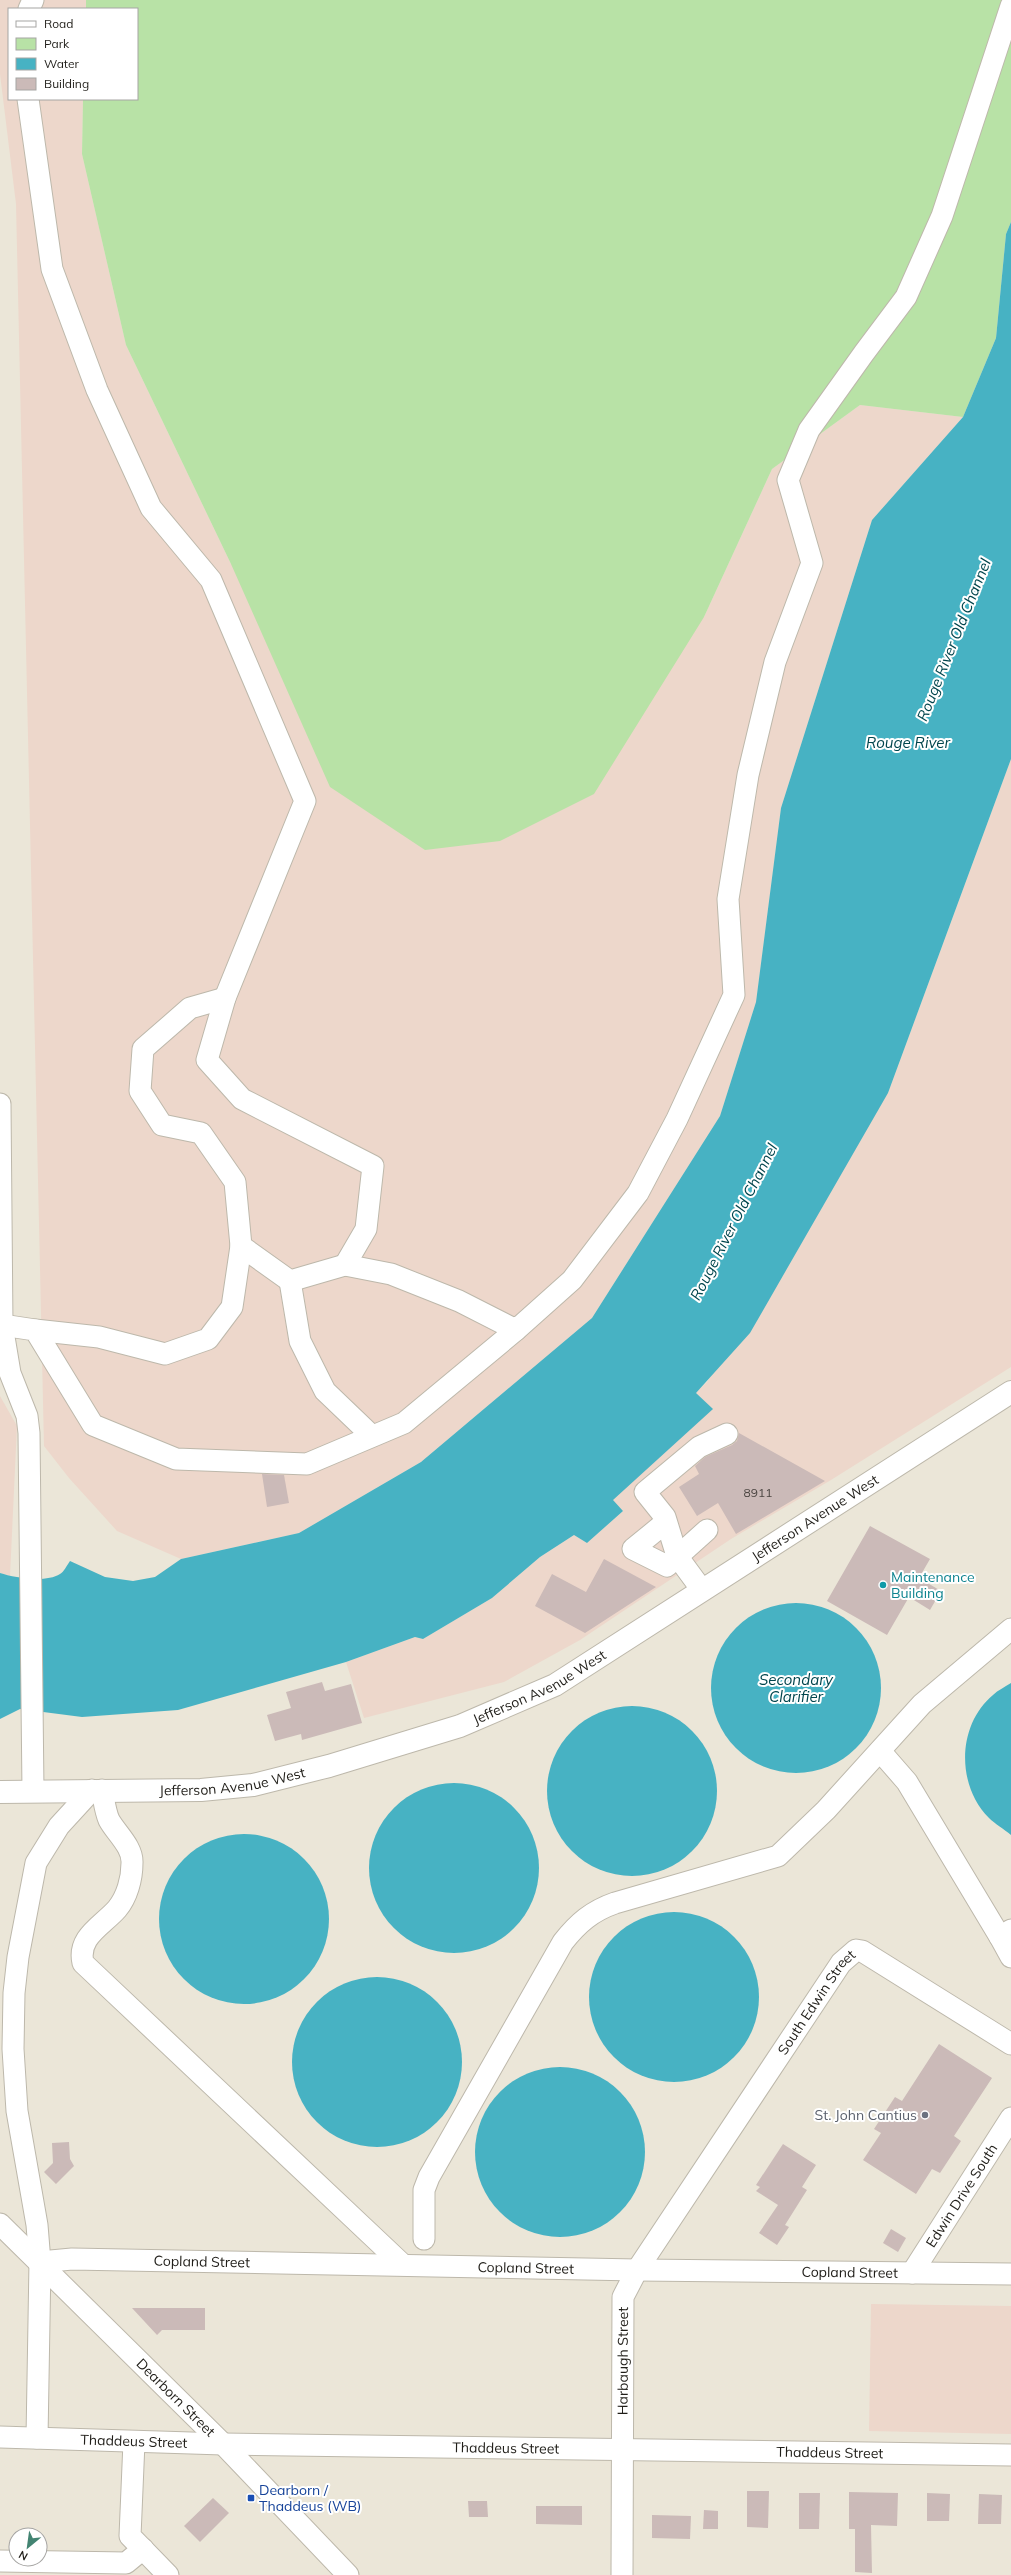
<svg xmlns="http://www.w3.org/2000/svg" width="1011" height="2575" font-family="Mulish,sans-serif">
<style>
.industrial{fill:#edd7cb}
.green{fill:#b8e2a6}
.water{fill:#47b2c3}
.building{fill:#cbbab8}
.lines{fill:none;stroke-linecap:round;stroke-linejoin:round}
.minor-casing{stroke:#bdb8ab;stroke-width:23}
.major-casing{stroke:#bdb8ab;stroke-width:24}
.minor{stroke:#fff;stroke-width:21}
.major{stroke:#fff;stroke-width:22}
.culture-dot{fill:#0f9aa8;stroke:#fff;stroke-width:1.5}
.worship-dot{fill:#6b7280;stroke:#fff;stroke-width:1.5}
.transit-dot{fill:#1a4fb4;stroke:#fff;stroke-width:1.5}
.labels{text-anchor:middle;stroke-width:4;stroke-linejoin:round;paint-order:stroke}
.number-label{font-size:12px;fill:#4b4541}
.street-label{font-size:14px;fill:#201e19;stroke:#fff}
.culture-label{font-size:14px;fill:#0d838f;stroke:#fff;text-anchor:start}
.worship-label{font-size:14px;fill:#5b616d;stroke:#fff;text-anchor:end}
.transit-label{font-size:14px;fill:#164399;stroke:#fff;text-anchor:start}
.water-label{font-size:15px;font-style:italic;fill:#00454d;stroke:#fff}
</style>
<rect width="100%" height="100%" fill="#ebe6d8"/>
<g class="industrial">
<polygon points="0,0 86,0 86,9 9,9 9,99 83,99 82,154 126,345 231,564 704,617 772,469 860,405 963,417 872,520 781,808 756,1002 720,1116 592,1318 421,1462 299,1533 181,1559 117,1531 69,1478 44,1446 16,204 0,74"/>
<polygon points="1011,759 1011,1367 831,1480 731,1539 580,1640 504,1682 364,1718 346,1662 415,1637 423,1639 492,1598 540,1557 574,1535 587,1543 623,1511 612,1500 712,1409 695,1393 707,1382 888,1093"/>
<polygon points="0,1396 17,1426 10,1576 0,1573"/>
<polygon points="871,2304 1011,2306 1011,2434 869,2431"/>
</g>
<polygon class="green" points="86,0 1011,0 1011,222 1006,234 996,338 963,417 860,405 772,469 704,617 594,794 500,841 425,850 330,787 231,564 126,345 82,154 83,99 137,99 137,9 86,9"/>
<g class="water">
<path d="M1011 222V759L888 1093 750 1333 696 1393 713 1409 613 1500 623 1511 587 1543 574 1535 540 1557 492 1598 423 1639 415 1637 346 1662 178 1710 82 1717 20 1709 0 1719V1573C15 1578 46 1583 60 1574 64 1572 67 1565 70 1561L105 1577 133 1581 155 1577 181 1559 299 1533 421 1462 592 1318 720 1116 756 1002 781 808 872 520 963 417 996 338 1006 234Z"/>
<circle cx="796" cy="1688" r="85"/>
<path d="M1011 1683V1835C1004 1829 995 1824 989 1818 956 1785 957 1725 993 1695 998 1690 1005 1687 1011 1683Z"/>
<circle cx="632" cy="1791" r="85"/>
<circle cx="454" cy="1868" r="85"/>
<circle cx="244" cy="1919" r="85"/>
<circle cx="674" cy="1997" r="85"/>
<circle cx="377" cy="2062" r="85"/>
<circle cx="560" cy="2152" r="85"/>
</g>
<g class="building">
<polygon points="739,1433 825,1481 736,1534 718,1503 697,1516 679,1487 699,1474 695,1466 705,1457 732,1445 737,1441"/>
<polygon points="262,1474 284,1475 289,1503 267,1507"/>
<polygon points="870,1526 930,1559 919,1578 941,1591 930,1610 909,1597 887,1635 827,1601"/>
<polygon points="604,1559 656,1587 585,1633 535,1606 552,1574 586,1592"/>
<polygon points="322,1682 325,1691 351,1684 362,1723 302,1740 301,1734 275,1741 267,1715 291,1708 286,1692"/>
<polygon points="939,2044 992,2078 954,2136 961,2141 940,2173 932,2169 916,2194 863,2160 881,2133 874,2129 895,2097 902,2101"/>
<polygon points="69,2142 70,2159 74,2166 56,2184 44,2172 53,2163 52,2143"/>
<polygon points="783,2144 816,2165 802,2187 807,2190 785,2225 789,2227 777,2245 759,2233 778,2205 756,2191 760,2187 756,2185"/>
<polygon points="891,2229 906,2238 898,2252 883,2243"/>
<polygon points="132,2308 205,2308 205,2330 162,2330 157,2335"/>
<polygon points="747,2491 769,2491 768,2528 747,2527"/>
<polygon points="849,2492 898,2493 897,2526 871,2525 872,2573 855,2572 855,2529 849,2529"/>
<polygon points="799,2493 820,2493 819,2529 799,2529"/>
<polygon points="927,2493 950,2494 949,2521 927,2521"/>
<polygon points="979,2494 1002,2495 1001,2524 978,2524"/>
<polygon points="213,2498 229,2513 200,2542 184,2526"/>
<polygon points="468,2501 487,2501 488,2517 469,2517"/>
<polygon points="536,2506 582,2506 582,2525 536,2524"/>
<polygon points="704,2510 718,2511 718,2529 703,2529"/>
<polygon points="652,2515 691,2516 690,2539 652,2538"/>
</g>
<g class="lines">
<defs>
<g id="minor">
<polyline points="29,9 33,0"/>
<polyline points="28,99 52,269 97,390 151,508 211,580 305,801 225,998 207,1060 242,1099 373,1166 366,1229 345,1265 391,1274 459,1301 516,1330 572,1280 638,1193 677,1119 734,995 728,899 748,775 775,662 812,563 788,480 809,430 864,353 906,297 942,216 1011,6"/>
<polyline points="225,998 190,1008 143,1049 140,1091 162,1125 201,1133 235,1182 241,1246 290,1281 345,1265"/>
<polyline points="0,1104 2,1325 10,1373 27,1416 29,1433 33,1791"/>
<polyline points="290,1281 300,1341 325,1391 372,1436"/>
<polyline points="2,1325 35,1330 93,1425 176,1459 307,1464 404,1423 516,1330"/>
<polyline points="35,1330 99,1337 165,1354 208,1339 232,1307 241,1246"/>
<polyline points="666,1522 633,1549 667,1566 707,1530"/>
<polyline points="702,1590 677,1556 665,1517 645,1492 699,1447 727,1434"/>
<polyline points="880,1751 907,1782 1000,1937 1011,1930"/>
<path d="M102 1790C104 1800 105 1811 109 1820 116 1833 133 1847 132 1863 132 1879 127 1897 117 1909 102 1926 77 1937 83 1963L402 2264"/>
<polyline points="1000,1937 1011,1957"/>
<path id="s1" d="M0 2224 223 2444 348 2575"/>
<path d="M424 2239V2190L429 2177 563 1942C578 1923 592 1911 615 1903L778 1856 826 1810 922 1704 1011 1629"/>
<path id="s2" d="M40 2262 72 2259 637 2270 1011 2274"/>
<path id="s3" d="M912 2273 1011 2118"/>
<path id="s4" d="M0 2437 223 2444 1011 2455"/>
<polyline points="37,2438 40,2262 37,2225 17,2111 13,2049 14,1993 18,1957 36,1863 59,1826 92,1790"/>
<polyline points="134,2442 130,2536 168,2575"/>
<polyline points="0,2561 126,2563 143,2549"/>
<path id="s5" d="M622 2575 623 2297 637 2270 841 1963 856 1950 862 1951 1011 2044"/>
</g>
<g id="major">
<path id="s6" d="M0 1792 201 1790 253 1785 329 1766 460 1726 555 1685 1011 1392"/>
</g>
</defs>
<use href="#minor" class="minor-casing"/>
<use href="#major" class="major-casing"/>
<use href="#minor" class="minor"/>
<use href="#major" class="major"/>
</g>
<circle class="culture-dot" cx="883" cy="1585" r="4"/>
<circle class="worship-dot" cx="925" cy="2115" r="4"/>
<rect class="transit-dot" x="247" y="2494" width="8" height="8" rx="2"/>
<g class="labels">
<g class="number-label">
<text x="758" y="1497">8911</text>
</g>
<g class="street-label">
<text dy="5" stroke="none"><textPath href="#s6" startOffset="881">Jefferson Avenue West</textPath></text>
<text dy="5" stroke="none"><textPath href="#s6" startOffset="557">Jefferson Avenue West</textPath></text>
<text dy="5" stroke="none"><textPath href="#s6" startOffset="233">Jefferson Avenue West</textPath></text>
<text dy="5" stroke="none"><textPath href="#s5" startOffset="631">South Edwin Street</textPath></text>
<text dy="5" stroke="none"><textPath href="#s3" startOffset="92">Edwin Drive South</textPath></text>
<text dy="5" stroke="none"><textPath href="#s2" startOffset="162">Copland Street</textPath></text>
<text dy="5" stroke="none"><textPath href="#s2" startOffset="486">Copland Street</textPath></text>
<text dy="5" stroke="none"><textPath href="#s2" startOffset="810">Copland Street</textPath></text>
<text dy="5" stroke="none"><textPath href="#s5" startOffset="214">Harbaugh Street</textPath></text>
<text dy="5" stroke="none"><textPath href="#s1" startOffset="247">Dearborn Street</textPath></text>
<text dy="5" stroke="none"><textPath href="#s4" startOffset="134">Thaddeus Street</textPath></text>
<text dy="5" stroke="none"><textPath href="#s4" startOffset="506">Thaddeus Street</textPath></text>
<text dy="5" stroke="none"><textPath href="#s4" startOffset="830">Thaddeus Street</textPath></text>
</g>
<g class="culture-label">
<text x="891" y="1582">Maintenance<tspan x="891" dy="16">Building</tspan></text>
</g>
<g class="worship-label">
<text x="917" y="2120">St. John Cantius</text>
</g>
<g class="transit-label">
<text x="259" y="2495">Dearborn /<tspan x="259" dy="16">Thaddeus (WB)</tspan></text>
</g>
<g class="water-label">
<text transform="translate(954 640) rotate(-68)" y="5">Rouge River Old Channel</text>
<text x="908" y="748">Rouge River</text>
<text transform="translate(734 1222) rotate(-63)" y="5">Rouge River Old Channel</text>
<text x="796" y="1685">Secondary<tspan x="796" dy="17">Clarifier</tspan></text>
</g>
</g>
<rect x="8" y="8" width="130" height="92" fill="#ffffff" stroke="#a6a5a3"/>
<rect x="16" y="21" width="20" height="6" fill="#ffffff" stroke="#a6a5a3"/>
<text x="44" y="28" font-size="12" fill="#201e19">Road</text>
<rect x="16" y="38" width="20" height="12" fill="#b8e2a6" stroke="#a6a5a3"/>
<text x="44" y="48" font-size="12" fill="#201e19">Park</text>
<rect x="16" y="58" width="20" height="12" fill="#47b2c3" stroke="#a6a5a3"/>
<text x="44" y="68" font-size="12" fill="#201e19">Water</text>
<rect x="16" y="78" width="20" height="12" fill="#cbbab8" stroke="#a6a5a3"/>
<text x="44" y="88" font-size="12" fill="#201e19">Building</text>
<g transform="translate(28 2547) rotate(209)"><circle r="19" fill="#ffffff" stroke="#a6a5a3"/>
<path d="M0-3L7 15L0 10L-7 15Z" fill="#438472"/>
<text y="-6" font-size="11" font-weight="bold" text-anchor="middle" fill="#201e19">N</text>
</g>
</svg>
